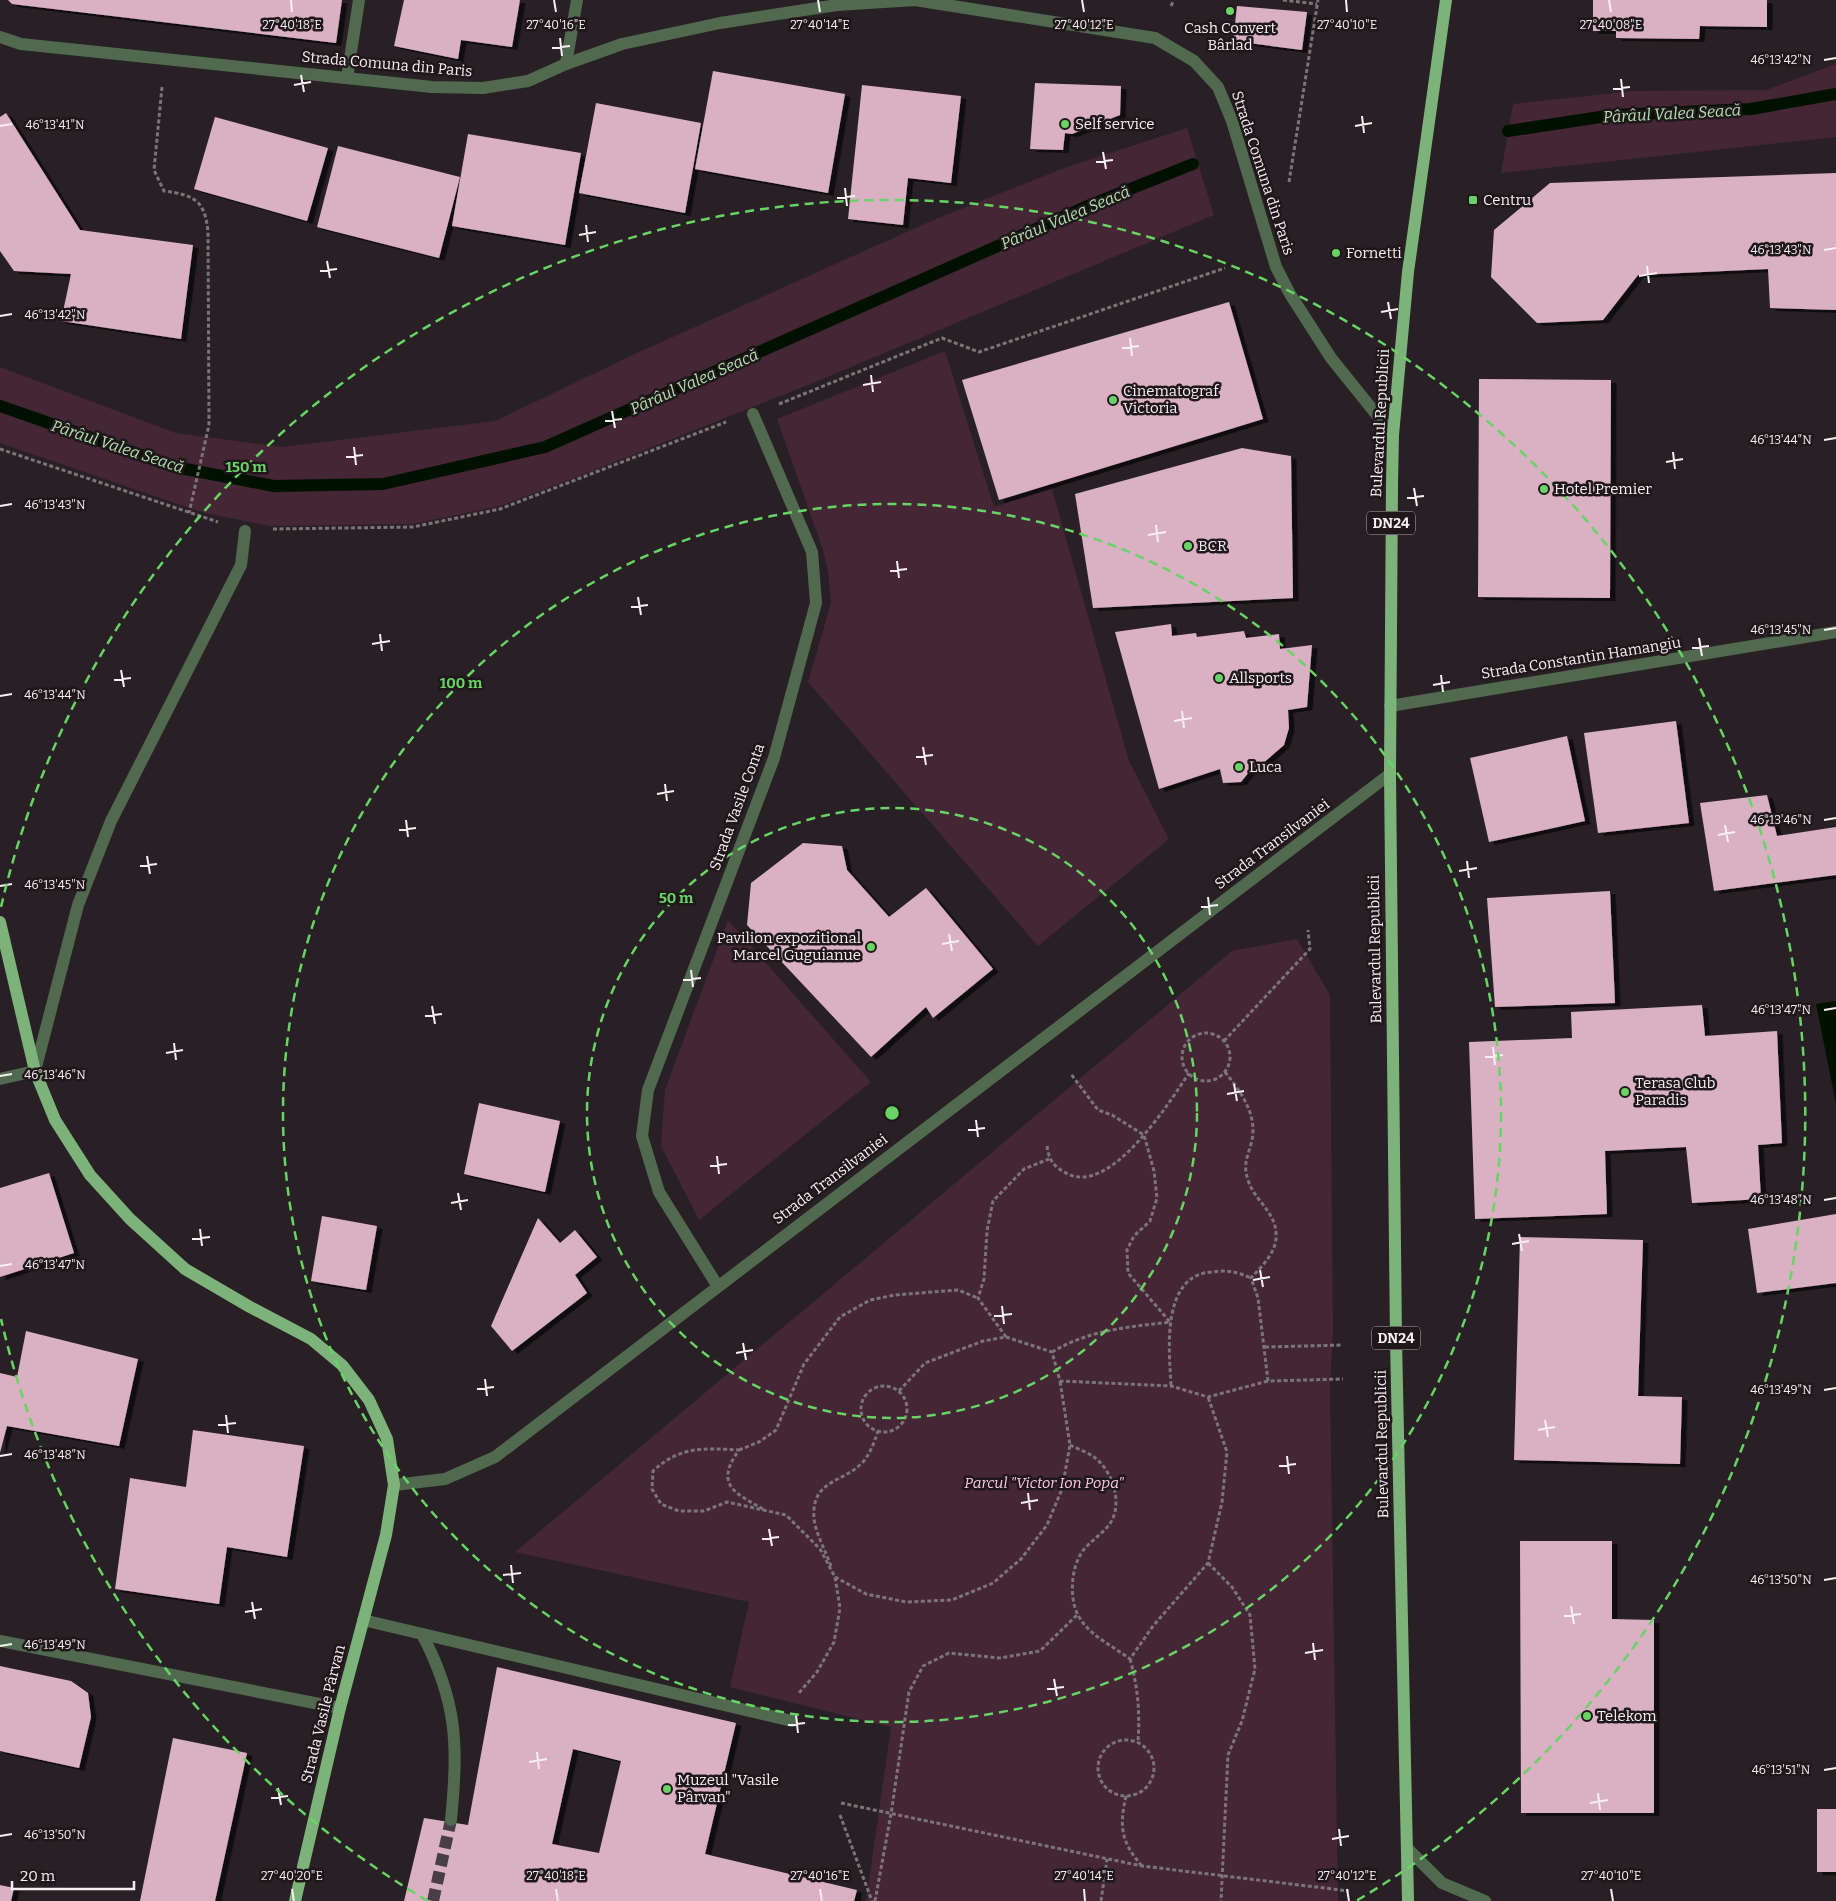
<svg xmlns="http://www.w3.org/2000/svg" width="1836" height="1901" font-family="Bitter,serif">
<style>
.green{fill:#442635}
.water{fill:#010}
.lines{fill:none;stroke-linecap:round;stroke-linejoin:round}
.stream{stroke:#010;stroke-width:12}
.building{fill:#dab0c3;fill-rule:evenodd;filter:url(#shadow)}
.minor-tunnel{stroke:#473f43;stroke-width:12;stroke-dasharray:12 6;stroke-linecap:butt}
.path{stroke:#7c7578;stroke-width:3;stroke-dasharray:4 2.5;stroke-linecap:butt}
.minor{stroke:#516a4f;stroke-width:12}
.major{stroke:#7db37a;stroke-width:12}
.ticks{fill:none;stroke:#f6f0f3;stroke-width:2}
.ring{fill:none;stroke:#68d465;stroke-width:2.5;stroke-dasharray:9 6}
.poi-dot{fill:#68d465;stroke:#1f171a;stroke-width:2}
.labels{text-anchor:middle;stroke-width:5;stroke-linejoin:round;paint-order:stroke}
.shield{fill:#1f171a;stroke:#b6afb2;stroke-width:1}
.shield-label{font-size:14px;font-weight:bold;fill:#f6f0f3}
.poi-label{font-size:15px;fill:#f6f0f3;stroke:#1f171a;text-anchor:start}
.street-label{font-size:15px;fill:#f6f0f3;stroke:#1f171a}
.park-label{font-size:15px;font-style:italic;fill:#fec8e1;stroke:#1f171a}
.water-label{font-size:16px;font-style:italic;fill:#b0e0ad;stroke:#1f171a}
.ticks-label{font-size:12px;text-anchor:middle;fill:#f6f0f3;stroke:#1f171a;stroke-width:5;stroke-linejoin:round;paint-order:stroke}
.centre{fill:#68d465;stroke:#1f171a;stroke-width:2.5}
.ring-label{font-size:15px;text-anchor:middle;font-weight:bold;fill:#68d465;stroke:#1f171a;stroke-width:5;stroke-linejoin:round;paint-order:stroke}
</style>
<defs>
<filter id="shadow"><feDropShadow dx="5.5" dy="3" stdDeviation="0" flood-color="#0009"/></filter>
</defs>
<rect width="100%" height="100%" fill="#282024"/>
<g class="green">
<polygon points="1836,64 1836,137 1501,173 1513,104 1634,91 1766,90"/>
<polygon points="1187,128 1214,215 813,383 585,474 500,506 413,524 270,526 201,512 0,443 0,367 176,433 282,447 495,421 637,353 931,221 1064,168"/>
<polygon points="945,351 994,507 1052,489 1129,761 1169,839 1038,946 808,682 831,603 828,571 823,550 777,419"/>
<polygon points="728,920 871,1082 699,1220 661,1146 665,1090"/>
<polygon points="1297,939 1330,995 1333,1334 1330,1387 1338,1901 866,1901 891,1727 730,1687 749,1602 515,1552 1232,951"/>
</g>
<polygon class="water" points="1836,1001 1836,1104 1816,1004"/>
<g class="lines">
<g class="stream">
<polyline points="1508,131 1613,115 1751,109 1836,94"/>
<polyline points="0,406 175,467 274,486 383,484 545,447 1090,205 1193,164"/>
</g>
</g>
<g class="building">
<polygon points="8,0 342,0 336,43 12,4"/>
<polygon points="404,0 520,0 512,47 461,40 458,59 394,46"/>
<polygon points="1593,0 1767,0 1767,27 1700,26 1699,39 1616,38 1616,31 1593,31"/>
<polygon points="1237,6 1307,12 1302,50 1233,41"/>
<polygon points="713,71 845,94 828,193 695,169"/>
<polygon points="1035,83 1121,86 1120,115 1072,134 1065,133 1063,150 1030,149"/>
<polygon points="862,85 961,96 951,183 908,178 903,225 848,219"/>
<polygon points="596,103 701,123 685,213 579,193"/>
<polygon points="6,113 80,230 193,245 181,339 61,321 71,274 14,271 0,251 0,117"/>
<polygon points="215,117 328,148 307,221 194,189"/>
<polygon points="468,134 581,153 565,245 452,226"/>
<polygon points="338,146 460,177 439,258 317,227"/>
<polygon points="1836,173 1836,310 1770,308 1768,269 1638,275 1603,320 1537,323 1491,277 1494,230 1550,183"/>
<polygon points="1229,302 1263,419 999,500 962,380"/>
<polygon points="1479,379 1611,380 1610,598 1478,597"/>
<polygon points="1242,448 1291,456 1293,598 1093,608 1075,494"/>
<polygon points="1171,624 1172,636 1196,633 1197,637 1244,631 1246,638 1279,634 1280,649 1312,645 1307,707 1288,710 1289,728 1284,745 1261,765 1253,767 1241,782 1223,783 1220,769 1159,789 1115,632"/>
<polygon points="1676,721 1689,823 1598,833 1584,733"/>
<polygon points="1567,736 1585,821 1489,842 1470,758"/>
<polygon points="1767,795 1777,836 1836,827 1836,875 1714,891 1700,803"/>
<polygon points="803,843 842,846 847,870 889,917 926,888 993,969 933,1018 926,1007 871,1057 747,925 751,883"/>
<polygon points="1610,891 1615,1003 1495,1007 1487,898"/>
<polygon points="1702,1005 1705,1036 1777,1031 1782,1143 1758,1145 1761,1199 1692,1203 1686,1147 1605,1151 1607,1214 1475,1219 1469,1042 1572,1038 1571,1012"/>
<polygon points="479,1103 560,1121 545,1192 464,1174"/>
<polygon points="49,1173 74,1253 0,1277 0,1188"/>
<polygon points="1836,1214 1836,1283 1757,1293 1748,1229"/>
<polygon points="322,1216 377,1226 366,1290 311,1281"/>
<polygon points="538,1218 560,1243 575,1230 597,1257 575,1275 587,1293 512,1351 491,1326"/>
<polygon points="1520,1237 1643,1240 1638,1396 1682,1397 1680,1464 1514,1460"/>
<polygon points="26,1331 138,1359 119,1446 7,1426 0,1453 0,1373 17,1377"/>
<polygon points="193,1430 304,1446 287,1557 227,1547 219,1604 115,1589 130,1478 186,1487"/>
<polygon points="1520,1541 1612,1541 1612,1619 1654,1620 1654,1813 1521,1813"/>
<polygon points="0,1666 71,1681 88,1693 91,1717 79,1768 0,1751"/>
<path d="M497 1667 736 1723 705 1854 857 1890 854 1901H404L424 1818 468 1825ZM573 1749 621 1761 599 1853 552 1844Z"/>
<polygon points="173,1738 247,1753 215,1901 140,1901"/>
<rect x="1817" y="1809" width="19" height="63"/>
<polygon points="0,1885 14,1888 11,1901 0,1901"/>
</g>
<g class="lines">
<polyline class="minor-tunnel" points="433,1901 451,1820"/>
<g class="path">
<polyline points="1283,0 1317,4"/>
<polyline points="1171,6 1174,0"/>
<path d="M162 87 154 170 164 191C194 195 205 200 208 232L209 425 189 513"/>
<polyline points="1289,182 1318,0"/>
<polyline points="779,404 942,338 979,352 1225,268"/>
<polyline points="0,449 218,522"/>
<polyline points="273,529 413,527 500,509 726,422"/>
<circle cx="1206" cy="1057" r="24"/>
<polyline points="1224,1041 1310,949 1308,930"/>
<path d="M1225 1072C1241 1092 1259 1116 1251 1144 1247 1159 1243 1164 1248 1180 1254 1200 1275 1211 1276 1233 1278 1251 1262 1266 1251 1278L1258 1298 1268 1381 1343 1379"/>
<path d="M1047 1146C1049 1161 1054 1167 1068 1174 1111 1195 1169 1103 1189 1073"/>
<polyline points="1006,1337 978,1298 984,1279 987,1231 993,1201 1024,1169 1049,1159"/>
<polyline points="1265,1347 1343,1345"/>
<path d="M1052 1352C1089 1330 1128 1327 1170 1322L1128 1273 1127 1250 1134 1236 1150 1221 1157 1198 1154 1171 1144 1135 1112 1115 1098 1110 1071 1074"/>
<path d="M1171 1385C1169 1350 1161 1276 1211 1272 1229 1270 1234 1271 1251 1278"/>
<circle cx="884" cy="1409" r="23"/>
<polyline points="899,1391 925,1363 983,1341 1006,1337 1052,1352 1060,1381 1171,1386 1208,1397 1268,1381"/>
<path d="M1070 1445C1078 1449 1087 1452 1094 1457 1113 1471 1124 1505 1109 1525 1101 1535 1089 1542 1082 1552 1071 1568 1069 1598 1078 1615 1088 1635 1113 1646 1130 1659L1153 1626 1208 1563 1222 1502 1227 1452 1208 1397"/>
<polyline points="739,1450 759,1442 776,1430 804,1364 840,1317 870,1300 895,1295 958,1290 978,1298"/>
<path d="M763 1509C735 1493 714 1485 739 1450 704 1448 680 1446 653 1471L652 1489 661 1504 679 1511H704L727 1502 786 1515 820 1549 835 1577 840 1608 834 1642 817 1672 798 1694"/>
<polyline points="1208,1563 1232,1587 1250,1615 1255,1669 1242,1721 1228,1755 1221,1901"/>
<path d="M831 1566C826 1552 816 1534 814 1519 811 1479 842 1484 863 1462 871 1452 874 1443 878 1431"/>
<polyline points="835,1577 866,1594 906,1602 952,1600 993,1583 1021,1559 1047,1525 1062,1489 1070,1445 1060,1381"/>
<path d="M1130 1659C1138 1687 1140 1713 1138 1742"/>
<circle cx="1126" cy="1768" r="28"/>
<path d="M1126 1796C1119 1827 1121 1842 1142 1866"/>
<polyline points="841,1803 1142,1866 1349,1891"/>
<polyline points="840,1815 872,1901"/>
<polyline points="875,1901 891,1814 909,1692 923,1666 949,1653 1000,1658 1040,1651 1077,1615"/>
<polyline points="1101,1901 1107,1859"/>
</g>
<g class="minor">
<polyline points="0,37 21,44 432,87 483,88 528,81 566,64 622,44 720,23 837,5 915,0 1155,38 1194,61 1218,87 1232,121 1276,267 1290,294 1331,358 1393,435"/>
<polyline points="566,64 577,0"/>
<polyline points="347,78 359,0"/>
<polyline points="1390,706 1836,632"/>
<polyline points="0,1079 35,1071 78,905 111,821 241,565 245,531"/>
<polyline points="717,1285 659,1192 642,1136 648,1090 774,758 816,603 812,552 753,414"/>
<polyline points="394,1485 445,1479 495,1457 1390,774"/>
<polyline points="363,1620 792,1721"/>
<path d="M422 1634C458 1703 458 1745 451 1820"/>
<polyline points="0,1641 340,1708"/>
<polyline points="1407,1848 1442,1883 1485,1901"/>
</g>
<g class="major">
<polyline points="0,922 35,1071 55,1120 90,1175 130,1219 185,1269 250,1307 311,1339 342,1365 369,1400 387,1439 394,1485 386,1535 340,1708 295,1901"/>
<polyline points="1408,1901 1396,1340 1390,774 1392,485 1393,435 1408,272 1446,0"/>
</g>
</g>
<path class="ticks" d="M291 0 292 12M554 0 556 12M818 0 820 12M1082 0 1084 12M1346 0 1347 12M1609 0 1611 12M560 38 562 56M552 48 570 46M1824 60 1836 58M301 75 304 92M1621 79 1623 97M294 85 311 82M1613 89 1630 87M1362 116 1364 133M0 126 12 124M1355 126 1372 123M1103 152 1106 169M1096 162 1113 160M845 188 847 206M837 198 855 196M586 225 588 242M579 235 596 232M1824 250 1836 248M327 261 330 278M1647 266 1649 283M320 271 337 269M1639 276 1657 273M1388 302 1391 319M1381 312 1398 309M0 316 12 314M1130 338 1132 356M1122 348 1139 346M871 375 873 392M863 385 881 382M612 411 615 428M605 421 622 419M1824 440 1836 438M354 447 356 465M1673 452 1675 469M346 457 363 455M1666 462 1683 459M1414 488 1417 506M1407 498 1424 496M0 506 12 504M1156 525 1158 542M1148 535 1166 532M897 561 899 578M890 571 907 569M638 597 641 615M631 607 648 605M1824 630 1836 628M380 634 382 651M1699 638 1702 656M372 644 390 641M1692 648 1709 646M121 670 124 687M1441 675 1443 692M114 680 131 678M1433 685 1450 682M0 696 12 694M1182 711 1184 728M1174 721 1192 718M923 747 926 765M916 757 933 755M665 784 667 801M657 794 674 791M406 820 408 837M1824 820 1836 818M1725 825 1728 842M399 830 416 828M1718 835 1735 832M147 856 150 874M1467 861 1469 878M140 866 157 864M1459 871 1477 868M0 886 12 884M1208 897 1210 915M1201 907 1218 905M949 934 952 951M942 944 959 941M691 970 693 987M683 980 701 978M432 1006 435 1024M1824 1010 1836 1008M425 1016 442 1014M174 1043 176 1060M1493 1047 1495 1065M166 1053 183 1050M1485 1057 1503 1055M0 1076 12 1074M1234 1084 1237 1101M1227 1094 1244 1091M976 1120 978 1137M968 1130 985 1128M717 1156 719 1174M710 1166 727 1164M458 1193 461 1210M1824 1200 1836 1198M451 1203 468 1200M200 1229 202 1246M1519 1234 1522 1251M192 1239 210 1237M1512 1244 1529 1241M0 1266 12 1264M1260 1270 1263 1287M1253 1280 1270 1277M1002 1306 1004 1324M994 1316 1012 1314M743 1343 746 1360M736 1353 753 1350M485 1379 487 1396M477 1389 494 1387M1824 1390 1836 1388M226 1415 228 1433M1545 1420 1548 1437M218 1425 236 1423M1538 1430 1555 1427M0 1456 12 1454M1287 1456 1289 1474M1279 1466 1296 1464M1028 1493 1030 1510M1021 1503 1038 1500M769 1529 772 1546M762 1539 779 1537M511 1565 513 1583M503 1575 521 1573M1824 1580 1836 1578M252 1602 255 1619M1571 1606 1574 1624M245 1612 262 1609M1564 1616 1581 1614M1313 1643 1315 1660M0 1646 12 1644M1305 1653 1323 1650M1054 1679 1057 1696M1047 1689 1064 1687M796 1715 798 1733M788 1725 805 1723M537 1752 539 1769M529 1762 547 1759M1824 1770 1836 1768M278 1788 281 1805M1598 1793 1600 1810M271 1798 288 1796M1590 1803 1608 1800M1339 1829 1341 1846M0 1836 12 1834M1332 1839 1349 1836M292 1889 294 1901M556 1889 558 1901M820 1889 822 1901M1084 1889 1085 1901M1347 1889 1349 1901M1611 1889 1613 1901"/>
<g class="ring">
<circle cx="892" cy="1113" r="305"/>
<circle cx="892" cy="1113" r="609"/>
<path d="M428 1901A914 914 0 0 1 1 1319M1 907A914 914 0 1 1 1356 1901"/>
</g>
<g class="poi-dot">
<circle cx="1230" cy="11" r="5"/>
<circle cx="1065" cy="124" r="5"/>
<rect x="1468" y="195" width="10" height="10" rx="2.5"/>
<circle cx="1336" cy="253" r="5"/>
<circle cx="1113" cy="400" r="5"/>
<circle cx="1544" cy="489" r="5"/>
<circle cx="1188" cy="546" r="5"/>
<circle cx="1219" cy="678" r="5"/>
<circle cx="1239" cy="767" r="5"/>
<circle cx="871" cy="947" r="5"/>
<circle cx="1625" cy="1092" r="5"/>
<circle cx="1587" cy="1716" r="5"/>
<circle cx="667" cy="1789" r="5"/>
</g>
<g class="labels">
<g class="shield">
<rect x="1367" y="511.5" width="48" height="23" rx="4"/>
<rect x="1372" y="1326.5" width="48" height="23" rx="4"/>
</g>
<g class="shield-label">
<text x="1391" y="528">DN24</text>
<text x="1396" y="1343">DN24</text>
</g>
<g class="poi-label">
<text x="1230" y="33" text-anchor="middle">Cash Convert<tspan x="1230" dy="17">Bârlad</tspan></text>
<text x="1075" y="129">Self service</text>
<text x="1483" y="205">Centru</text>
<text x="1346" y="258">Fornetti</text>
<text x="1123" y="396">Cinematograf<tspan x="1123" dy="17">Victoria</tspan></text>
<text x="1554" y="494">Hotel Premier</text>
<text x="1198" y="551">BCR</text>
<text x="1229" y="683">Allsports</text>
<text x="1249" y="772">Luca</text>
<text x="861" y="943" text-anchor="end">Pavilion expozitional<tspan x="861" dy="17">Marcel Guguianue</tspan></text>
<text x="1635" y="1088">Terasa Club<tspan x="1635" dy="17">Paradis</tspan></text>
<text x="1597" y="1721">Telekom</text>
<text x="677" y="1785">Muzeul "Vasile<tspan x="677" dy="17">Pârvan"</tspan></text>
</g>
<g class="street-label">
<text transform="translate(387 64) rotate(5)" y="5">Strada Comuna din Paris</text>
<text transform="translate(1263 173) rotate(72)" y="5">Strada Comuna din Paris</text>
<text transform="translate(1380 423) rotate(-87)" y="5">Bulevardul Republicii</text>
<text transform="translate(1581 658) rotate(-9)" y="5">Strada Constantin Hamangiu</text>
<text transform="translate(737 807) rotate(-70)" y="5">Strada Vasile Conta</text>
<text transform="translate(1272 844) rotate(-37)" y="5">Strada Transilvaniei</text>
<text transform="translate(1375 949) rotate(-91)" y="5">Bulevardul Republicii</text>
<text transform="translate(830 1179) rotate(-37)" y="5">Strada Transilvaniei</text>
<text transform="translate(1382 1444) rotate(-91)" y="5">Bulevardul Republicii</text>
<text transform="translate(323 1714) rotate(-76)" y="5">Strada Vasile Pârvan</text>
</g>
<g class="park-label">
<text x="1044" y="1488">Parcul "Victor Ion Popa"</text>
</g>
<g class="water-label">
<text transform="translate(1672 113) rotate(-3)" y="6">Pârâul Valea Seacă</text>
<text transform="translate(1065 217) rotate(-23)" y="6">Pârâul Valea Seacă</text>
<text transform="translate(694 381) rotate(-24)" y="6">Pârâul Valea Seacă</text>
<text transform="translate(118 446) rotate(18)" y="6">Pârâul Valea Seacă</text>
</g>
</g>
<g class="ticks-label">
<text x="292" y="29">27°40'18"E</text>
<text x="556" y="29">27°40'16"E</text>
<text x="820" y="29">27°40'14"E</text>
<text x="1084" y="29">27°40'12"E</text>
<text x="1347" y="29">27°40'10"E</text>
<text x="1611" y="29">27°40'08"E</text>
<text x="1781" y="64">46°13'42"N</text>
<text x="55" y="129">46°13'41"N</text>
<text x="1781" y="254">46°13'43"N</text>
<text x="55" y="319">46°13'42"N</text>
<text x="1781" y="444">46°13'44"N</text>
<text x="55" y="509">46°13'43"N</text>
<text x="1781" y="634">46°13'45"N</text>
<text x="55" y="699">46°13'44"N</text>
<text x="1781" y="824">46°13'46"N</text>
<text x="55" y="889">46°13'45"N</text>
<text x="1781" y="1014">46°13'47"N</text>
<text x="55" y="1079">46°13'46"N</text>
<text x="1781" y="1204">46°13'48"N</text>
<text x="55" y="1269">46°13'47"N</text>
<text x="1781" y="1394">46°13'49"N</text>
<text x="55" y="1459">46°13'48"N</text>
<text x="1781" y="1584">46°13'50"N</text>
<text x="55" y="1649">46°13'49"N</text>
<text x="1781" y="1774">46°13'51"N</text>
<text x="55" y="1839">46°13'50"N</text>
<text x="292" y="1880">27°40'20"E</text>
<text x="556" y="1880">27°40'18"E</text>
<text x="820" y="1880">27°40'16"E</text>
<text x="1084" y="1880">27°40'14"E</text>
<text x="1347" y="1880">27°40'12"E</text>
<text x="1611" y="1880">27°40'10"E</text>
</g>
<circle cx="892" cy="1113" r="8" class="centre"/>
<g class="ring-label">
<text x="246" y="472">150 m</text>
<text x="461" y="688">100 m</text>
<text x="676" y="903">50 m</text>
</g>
<path d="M12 1881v8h122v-8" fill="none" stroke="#f6f0f3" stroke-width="2.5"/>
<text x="20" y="1881" font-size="15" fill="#f6f0f3" stroke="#1f171a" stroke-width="4" paint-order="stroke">20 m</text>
</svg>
